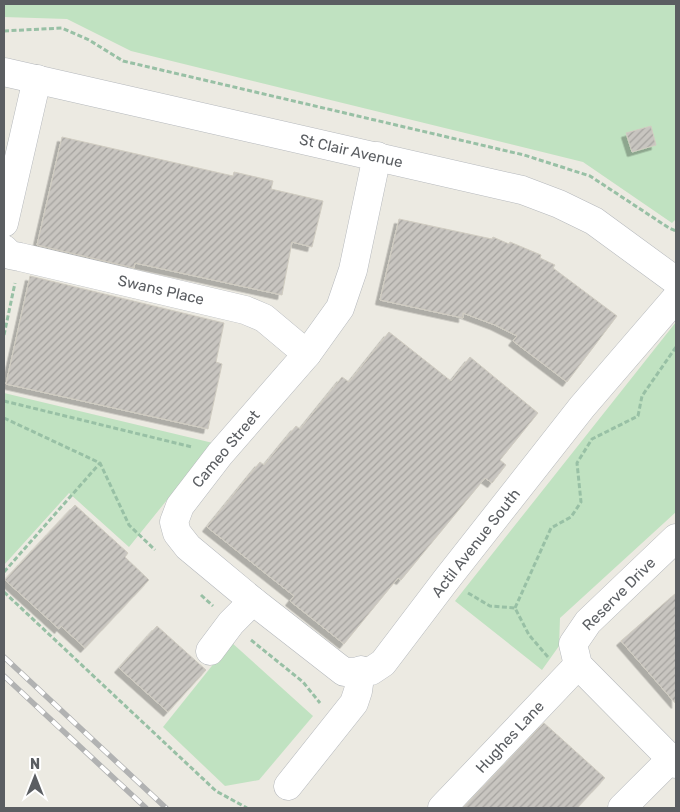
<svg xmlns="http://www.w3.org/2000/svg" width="680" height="812" font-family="Rubik,sans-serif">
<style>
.green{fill:#c0e2c1}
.building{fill:url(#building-hatch);stroke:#d0ccc1;filter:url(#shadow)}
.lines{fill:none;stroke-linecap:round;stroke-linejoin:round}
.minor-casing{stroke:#b5b8bc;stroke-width:29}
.path{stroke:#98c0a5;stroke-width:3;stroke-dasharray:5 2.5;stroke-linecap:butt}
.minor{stroke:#fff;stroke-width:28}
.rail-casing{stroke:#b1b2b2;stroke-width:5.5}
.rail{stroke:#fff;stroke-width:4;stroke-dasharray:11;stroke-linecap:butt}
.labels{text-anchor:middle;stroke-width:4;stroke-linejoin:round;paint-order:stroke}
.street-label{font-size:15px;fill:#5b5e62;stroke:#fff}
</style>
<defs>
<pattern id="building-hatch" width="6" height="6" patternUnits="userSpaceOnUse" patternTransform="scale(1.25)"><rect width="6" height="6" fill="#c8c5c0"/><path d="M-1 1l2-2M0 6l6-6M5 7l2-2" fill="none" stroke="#a5a39f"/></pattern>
<filter id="shadow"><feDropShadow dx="-4.5" dy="4.5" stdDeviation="0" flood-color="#0004"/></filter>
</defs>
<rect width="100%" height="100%" fill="#eceae2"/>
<g class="green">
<polygon points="4,4 676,4 676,219 672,223 583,162 131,51 67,19 4,17"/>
<polygon points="676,322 676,512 560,618 559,646 542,670 455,601"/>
<polygon points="4,393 213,443 129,547 69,493 4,565"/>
<polygon points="231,642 313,716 259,780 225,786 163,727"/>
</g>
<g class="building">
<polygon points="651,126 656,145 632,152 626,133"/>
<polygon points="62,137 233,176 234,172 273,181 271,189 323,201 312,247 292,242 282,295 135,263 134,268 37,245"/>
<polygon points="399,219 492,239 493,237 509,244 510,242 541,255 540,258 555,265 553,268 617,316 567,382 513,341 517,336 495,325 463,313 463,318 380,300"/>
<polygon points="30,276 224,323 216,362 222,364 208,429 6,384"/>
<polygon points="389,332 451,381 470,357 538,413 500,460 506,465 492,483 485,478 401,580 398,578 344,644 290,601 294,596 207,527 260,462 264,465 296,426 300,429 342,377 349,382"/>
<polygon points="75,505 128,553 125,557 149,580 85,648 61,626 59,629 5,580"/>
<polygon points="676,593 676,704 621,641"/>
<polygon points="157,626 206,670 168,712 119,668"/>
<polygon points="544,723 605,778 577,808 463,808"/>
</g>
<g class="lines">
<defs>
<g id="minor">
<polyline points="4,72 522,190 559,204 594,221 676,281"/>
<polyline points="377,156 353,270 340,308 307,354 220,454 180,506 174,522 177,533 188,547 253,601 344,672 371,671 383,663 446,580 582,407 676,298"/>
<polyline points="4,223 37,79"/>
<polyline points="4,249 10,255 20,257 245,310 264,318 307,354"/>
<polyline points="676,538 588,622 573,644 578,665 676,764"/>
<polyline points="210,651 231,623 253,601"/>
<polyline points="288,786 354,703 358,691 361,670"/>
<polyline points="442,808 578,665"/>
<polyline points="622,808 671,759"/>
</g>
</defs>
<use href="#minor" class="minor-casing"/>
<g class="path">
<polyline points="4,31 62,28 89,40 123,61 524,155 590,176 669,228 676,231"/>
<polyline points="4,335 15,283"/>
<polyline points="4,401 192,447"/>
<polyline points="4,418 100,463 129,525 155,550"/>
<polyline points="4,572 100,463"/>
<polyline points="4,592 216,791 247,808"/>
<polyline points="468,593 490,606 515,608 529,635 548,657"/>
<polyline points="201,595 213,606"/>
<polyline points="515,608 551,528 571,517 581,502 577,463 592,439 638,416 642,396 676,347"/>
<polyline points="251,640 303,682 320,703"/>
</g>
<use href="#minor" class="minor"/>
<defs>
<g id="rail">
<polyline points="4,657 166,808"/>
<polyline points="4,676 146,808"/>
</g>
</defs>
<use href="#rail" class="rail-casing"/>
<use href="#rail" class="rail"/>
</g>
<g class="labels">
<g class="street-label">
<text transform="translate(351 151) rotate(13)" y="5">St Clair Avenue</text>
<text transform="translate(161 290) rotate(13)" y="5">Swans Place</text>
<text transform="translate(226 449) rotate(-50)" y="5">Cameo Street</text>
<text transform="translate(476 543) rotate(-52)" y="5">Actil Avenue South</text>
<text transform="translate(619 594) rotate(-45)" y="5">Reserve Drive</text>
<text transform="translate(510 737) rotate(-47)" y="5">Hughes Lane</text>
</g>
</g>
<rect width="680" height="812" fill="none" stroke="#5b5e62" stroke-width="10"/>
<g transform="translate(35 777)" stroke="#ffffff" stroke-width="4" paint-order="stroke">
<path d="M0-4L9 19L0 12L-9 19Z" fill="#5b5e62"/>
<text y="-8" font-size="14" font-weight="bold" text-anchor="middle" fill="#5b5e62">N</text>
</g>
</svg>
